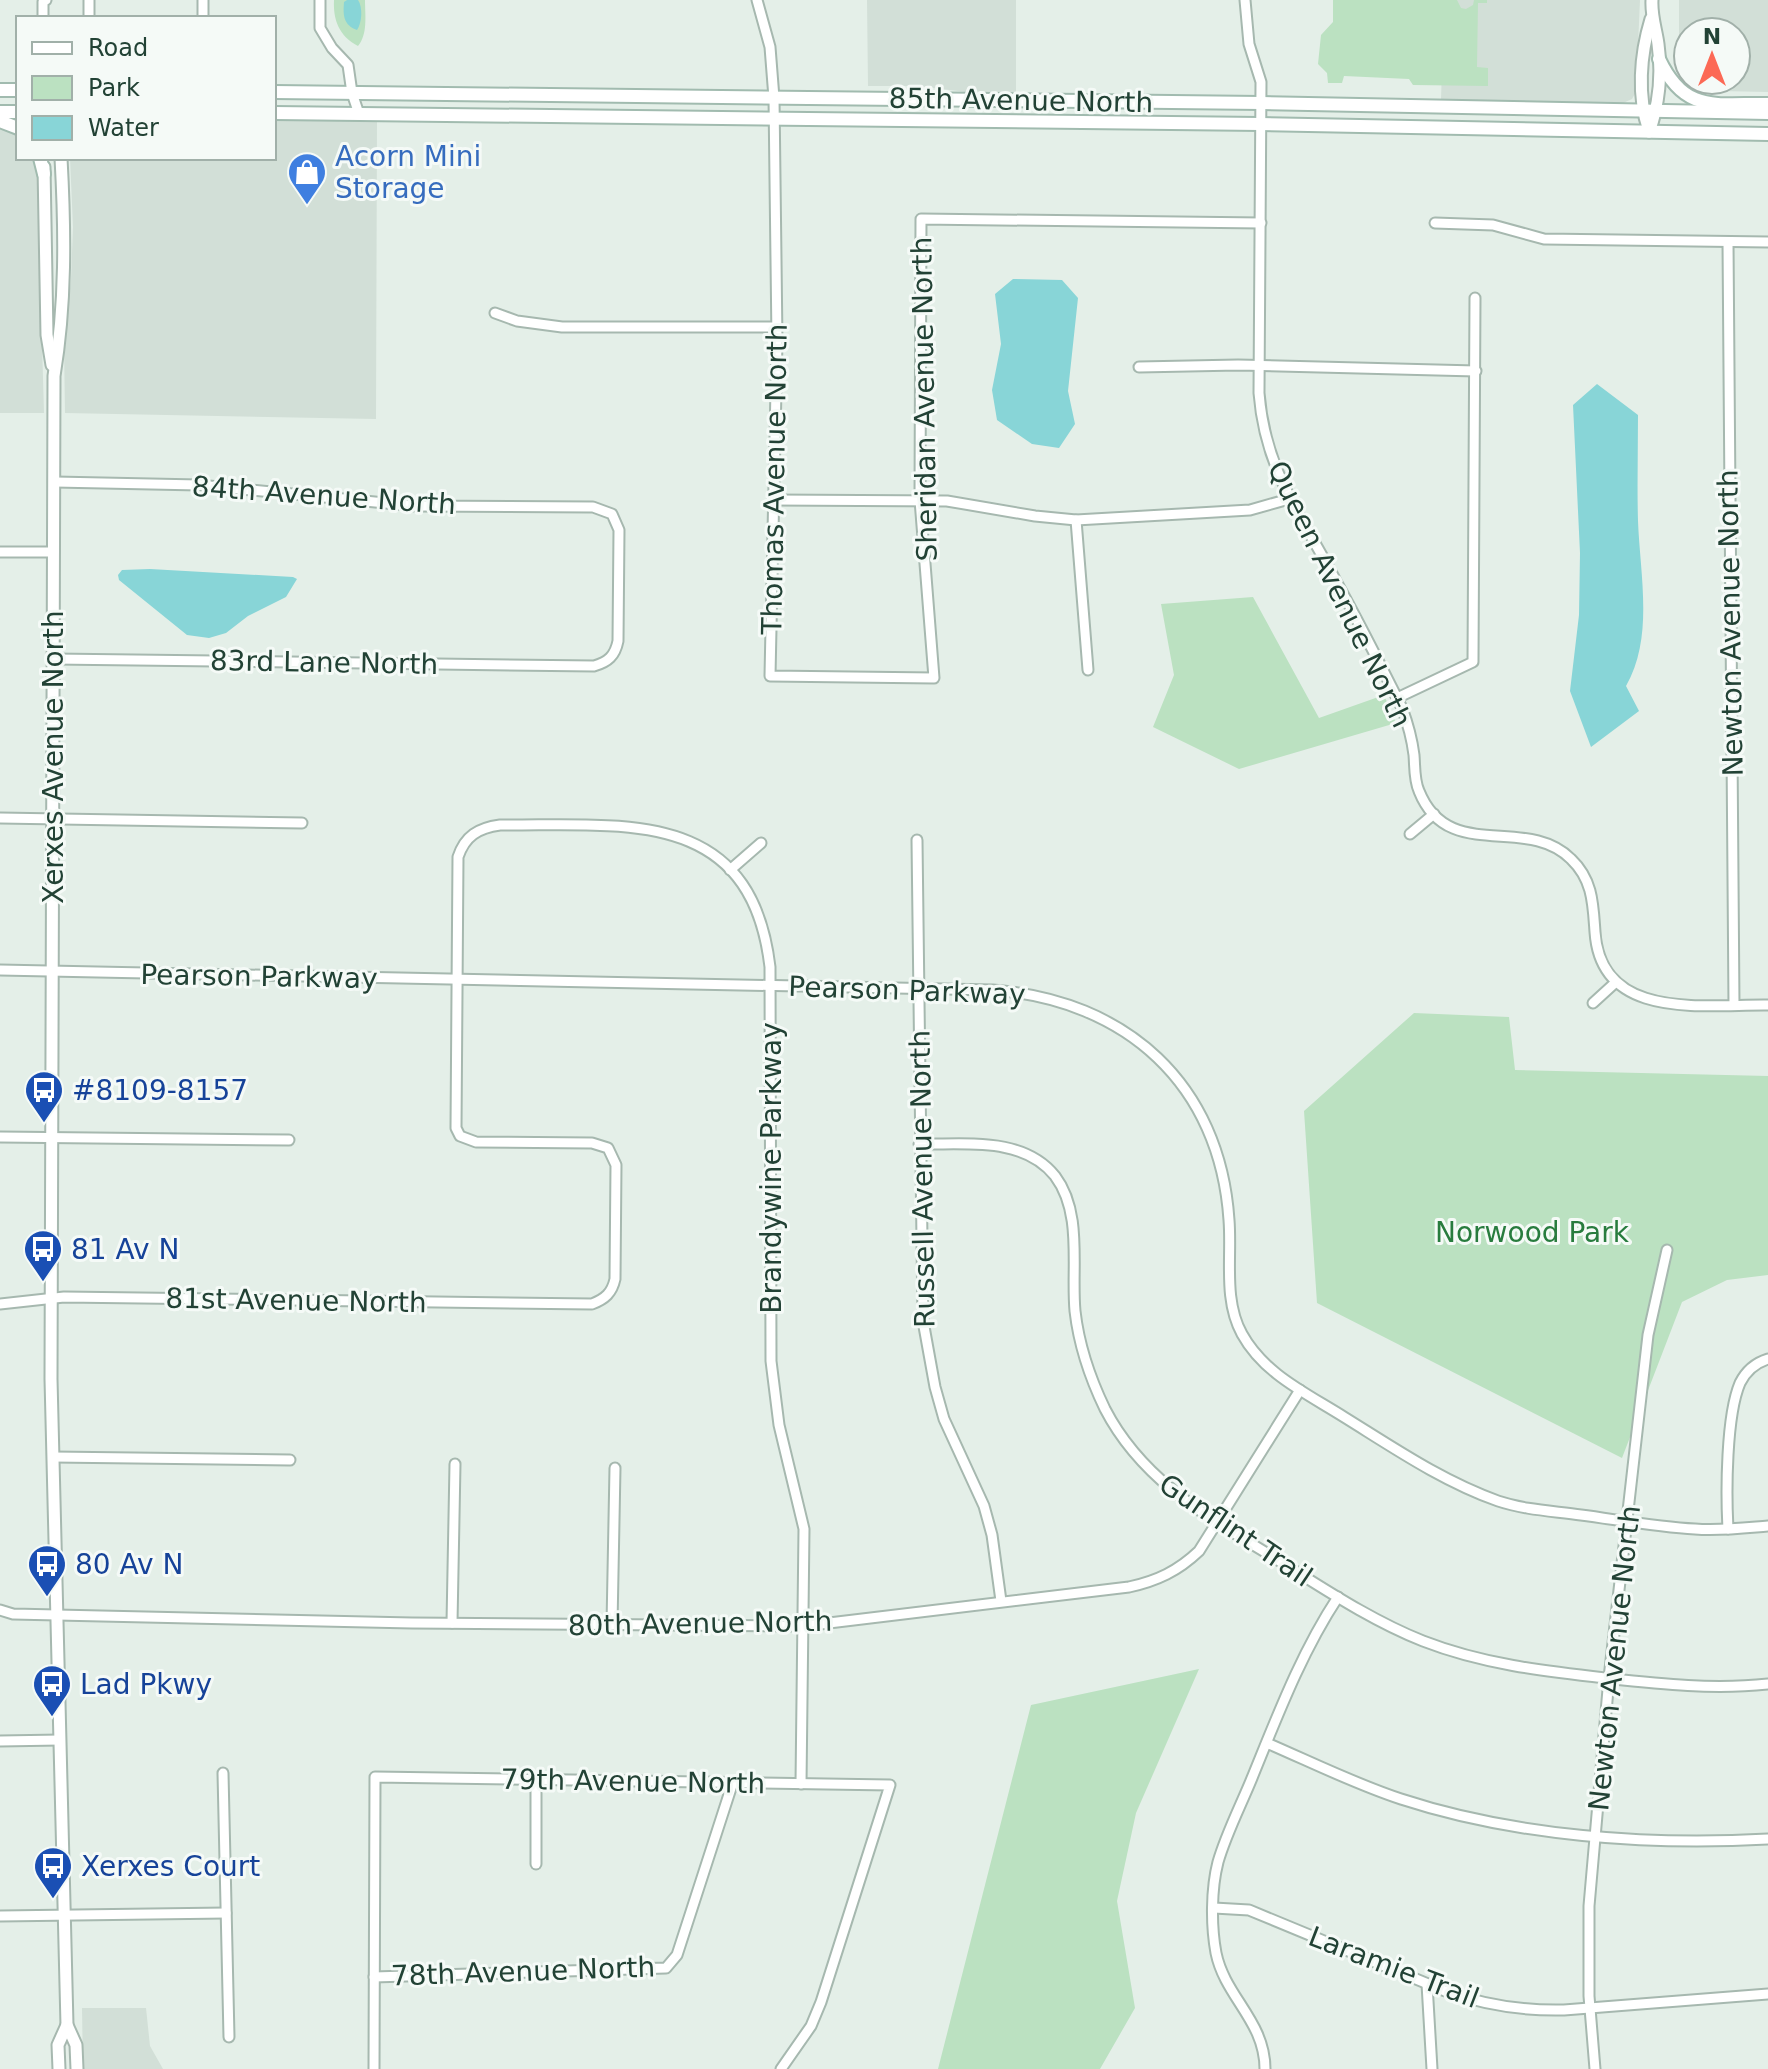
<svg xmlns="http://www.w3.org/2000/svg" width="1768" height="2069" font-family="'DejaVu Sans',sans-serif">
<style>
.built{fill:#d2dfd7}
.green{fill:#bbe1c1}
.water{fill:#88d5d7}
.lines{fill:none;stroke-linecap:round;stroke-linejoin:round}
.minor-casing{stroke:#a6b8af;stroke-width:13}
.tertiary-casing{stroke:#a6b8af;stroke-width:15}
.secondary-casing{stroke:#a1bbaf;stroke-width:16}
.minor{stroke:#fff;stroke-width:9}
.tertiary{stroke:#fff;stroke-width:11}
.secondary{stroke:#fff;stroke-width:12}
.labels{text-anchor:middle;stroke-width:6;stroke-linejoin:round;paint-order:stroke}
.street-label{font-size:28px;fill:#224235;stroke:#f5faf7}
.shop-label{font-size:28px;fill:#366cbe;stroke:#f5faf7;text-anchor:start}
.transit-label{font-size:28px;fill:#164399;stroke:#f5faf7;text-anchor:start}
.park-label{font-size:28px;fill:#287c3e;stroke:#f5faf7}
</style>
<rect width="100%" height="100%" fill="#e4efe8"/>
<g class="built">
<polygon points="867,0 1016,0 1016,94 983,94 916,86 868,86"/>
<polygon points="1444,0 1640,0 1636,92 1632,99 1623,103 1441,100"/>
<polygon points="1679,0 1768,0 1768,92 1720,91 1691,82 1736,80 1736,32 1688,32 1688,76 1679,56"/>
<polygon points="274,120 377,121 376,419 65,413 64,346 71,279 73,227 70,158 274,158"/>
<polygon points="0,125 18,134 18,158 35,158 37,166 44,413 0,413"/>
<polygon points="82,2008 146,2008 150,2046 163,2069 83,2069"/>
</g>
<g class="green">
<path d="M334 0H365C365 15 368 34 358 46 339 36 333 20 334 0Z"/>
<polygon points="1333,0 1457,0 1461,8 1466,9 1473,5 1474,0 1487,0 1487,3 1478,3 1477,67 1488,68 1488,86 1413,85 1409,79 1344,76 1342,83 1328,83 1327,73 1318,64 1321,35 1333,22"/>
<polygon points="1253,597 1319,718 1384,695 1396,723 1239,769 1153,727 1174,675 1161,604"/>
<polygon points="1414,1013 1509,1017 1515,1070 1768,1076 1768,1275 1727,1280 1682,1302 1622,1458 1317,1303 1304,1111"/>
<polygon points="1199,1669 1136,1813 1117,1901 1135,2008 1100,2069 938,2069 1031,1705"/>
</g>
<g class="water">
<path d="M347 0H358C363 7 362 23 357 30 343 25 343 15 344 2Z"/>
<polygon points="1013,279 1062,280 1078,298 1068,391 1075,424 1059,448 1032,444 997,420 992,390 1001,344 995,294"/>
<path d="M1597 384 1638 415C1638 450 1637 486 1638 521 1640 575 1654 637 1626 686L1639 711 1591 747 1570 691 1579 615 1580 553 1573 405Z"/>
<polygon points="150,569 293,577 297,579 286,597 248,616 226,633 209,638 187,635 119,580 118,575 122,570"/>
</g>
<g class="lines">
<defs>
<g id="minor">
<polyline points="320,0 320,28 332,48 348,65 352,93 359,114"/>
<polyline points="757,0 770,47 774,98 777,341 770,676 934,678 920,500 921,219 1261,223"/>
<path d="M1245 0 1249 44 1261 82 1259 393C1265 471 1302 516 1337 583 1360 624 1381 666 1402 708 1408 724 1412 739 1414 755 1415 767 1414 780 1419 791 1448 864 1526 814 1571 859 1593 880 1593 904 1595 932 1601 1022 1705 1004 1768 1005"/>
<polyline points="43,18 43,2 46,0"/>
<polyline points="89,18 89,0"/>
<polyline points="203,18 203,0"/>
<polyline points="1435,223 1493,225 1544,239 1768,242"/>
<polyline points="1728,242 1734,1005"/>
<polyline points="495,313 517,321 562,327 777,327"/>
<polyline points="1139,367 1238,365 1476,371"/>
<polyline points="773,500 947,501 1035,516 1076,520 1250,510 1289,499"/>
<polyline points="1076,520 1088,670"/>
<polyline points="0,552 54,552"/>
<path d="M54 659 594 666C608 662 615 656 618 641L619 530 612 514 593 507 416 506 199 485 55 482"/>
<polyline points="1397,698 1473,662 1475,298"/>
<polyline points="0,818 302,823"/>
<polyline points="1410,834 1434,814"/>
<polyline points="917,840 923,1321 935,1387 944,1419 984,1506 992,1535 1001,1601"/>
<polyline points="730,870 761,843"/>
<path d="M0 970 993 990C1126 1000 1220 1084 1229 1220 1232 1257 1223 1300 1242 1334 1264 1374 1306 1393 1344 1417 1394 1448 1442 1481 1498 1501 1525 1510 1553 1511 1581 1515 1619 1520 1657 1527 1695 1529 1720 1531 1744 1528 1768 1526"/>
<polyline points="1593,1003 1616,982"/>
<polyline points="0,1137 289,1140"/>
<path d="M919 1144C965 1145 1023 1136 1055 1176 1083 1213 1071 1268 1075 1311 1079 1346 1090 1378 1105 1409 1139 1475 1199 1512 1260 1549 1313 1581 1365 1618 1423 1641 1482 1664 1543 1671 1605 1678 1660 1684 1713 1690 1768 1684"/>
<path d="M0 1304 64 1297 592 1304C605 1299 612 1293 615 1279L616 1165 608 1148 592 1143 476 1142 460 1136 456 1128 458 857C465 836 478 828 500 825 623 826 751 806 770 967L771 1361 779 1425 804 1529 801 1784"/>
<polyline points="53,1457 290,1460"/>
<path d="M1728 1529C1726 1493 1726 1416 1740 1383 1746 1371 1755 1363 1768 1359"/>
<path d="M0 1610 13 1614 412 1623 804 1626 1129 1587C1157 1581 1178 1571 1199 1551L1300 1390"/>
<polyline points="452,1623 455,1464"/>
<polyline points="612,1625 615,1468"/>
<polyline points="0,1741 60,1740"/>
<path d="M1267 1743C1311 1762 1355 1784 1401 1799 1514 1836 1650 1846 1768 1839"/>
<polyline points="223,1773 229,2037"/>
<polyline points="536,1780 536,1864"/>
<path d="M1214 1908 1249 1910 1445 1991C1484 2005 1522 2011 1564 2010L1768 1994"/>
<polyline points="0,1916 226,1913"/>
<polyline points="374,1977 666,1968 677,1955 733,1782"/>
<polyline points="1427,1984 1432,2069"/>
<polyline points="374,2069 375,1777 890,1785 821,2002 811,2026 781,2069"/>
<path d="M1265 2069C1265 2021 1225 1997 1216 1953 1211 1926 1211 1889 1218 1862 1226 1834 1241 1805 1252 1778 1277 1717 1301 1653 1338 1597"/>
<polyline points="1595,2069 1589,1996 1589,1906 1609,1678 1648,1335 1667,1250"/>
</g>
<g id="tertiary">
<path d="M1649 131C1637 96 1640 55 1651 19"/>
<path d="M1649 132C1659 105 1662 73 1658 44 1656 29 1651 16 1652 0"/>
<path d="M61 158C65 231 66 304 54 376L51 1379 67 2025 76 2045 77 2069"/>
<polyline points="44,167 47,335 52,365"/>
<polyline points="59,2069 58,2045 67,2025"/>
</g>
<g id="secondary">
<path d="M1659 59C1685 114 1715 103 1768 104"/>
<polyline points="0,90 18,90"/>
<polyline points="274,92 1261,103 1768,113"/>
<polyline points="0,112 18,112"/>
<polyline points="274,113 1260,124 1768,134"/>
<polyline points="0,121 18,128"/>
<polyline points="40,158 44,174"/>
</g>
</defs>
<use href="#minor" class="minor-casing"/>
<use href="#tertiary" class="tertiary-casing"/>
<use href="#secondary" class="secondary-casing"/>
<use href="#minor" class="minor"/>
<use href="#tertiary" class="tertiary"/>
<use href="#secondary" class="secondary"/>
</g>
<defs>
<symbol id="shop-pin" viewBox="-11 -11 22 30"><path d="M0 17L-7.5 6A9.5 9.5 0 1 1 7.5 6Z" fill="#3f7fe0" stroke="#f5faf7"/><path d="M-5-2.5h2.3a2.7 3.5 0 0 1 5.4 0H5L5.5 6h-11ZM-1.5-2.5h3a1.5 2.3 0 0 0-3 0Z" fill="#fff"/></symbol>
<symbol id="bus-pin" viewBox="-11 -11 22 30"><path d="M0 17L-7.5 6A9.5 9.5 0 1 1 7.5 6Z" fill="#1a4fb4" stroke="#f5faf7"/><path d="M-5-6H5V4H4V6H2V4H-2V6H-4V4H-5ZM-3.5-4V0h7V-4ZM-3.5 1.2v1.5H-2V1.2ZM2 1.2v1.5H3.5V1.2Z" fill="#fff"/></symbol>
</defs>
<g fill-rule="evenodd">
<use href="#shop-pin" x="285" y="150" width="44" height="60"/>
<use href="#bus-pin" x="22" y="1068" width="44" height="60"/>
<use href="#bus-pin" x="21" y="1227" width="44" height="60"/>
<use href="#bus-pin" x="25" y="1542" width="44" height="60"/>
<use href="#bus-pin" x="30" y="1662" width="44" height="60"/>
<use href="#bus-pin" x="31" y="1844" width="44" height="60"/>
</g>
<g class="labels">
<g class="street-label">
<text transform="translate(1021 100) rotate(1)" y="10">85th Avenue North</text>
<text transform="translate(924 399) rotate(-91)" y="10">Sheridan Avenue North</text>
<text transform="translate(774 479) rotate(-89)" y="10">Thomas Avenue North</text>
<text transform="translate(324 495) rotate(4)" y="10">84th Avenue North</text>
<text transform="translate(1340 594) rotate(64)" y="10">Queen Avenue North</text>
<text transform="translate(1730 623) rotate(-91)" y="10">Newton Avenue North</text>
<text transform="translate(324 662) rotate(1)" y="10">83rd Lane North</text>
<text transform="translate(53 757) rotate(-90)" y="10">Xerxes Avenue North</text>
<text transform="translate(259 976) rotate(1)" y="10">Pearson Parkway</text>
<text transform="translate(907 990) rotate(2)" y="10">Pearson Parkway</text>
<text transform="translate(771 1168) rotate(-90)" y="10">Brandywine Parkway</text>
<text transform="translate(922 1179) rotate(-91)" y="10">Russell Avenue North</text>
<text transform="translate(296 1300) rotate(1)" y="10">81st Avenue North</text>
<text transform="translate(1236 1530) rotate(34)" y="10">Gunflint Trail</text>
<text transform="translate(700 1623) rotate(-1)" y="10">80th Avenue North</text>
<text transform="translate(1614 1658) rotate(-84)" y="10">Newton Avenue North</text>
<text transform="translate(633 1781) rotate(1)" y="10">79th Avenue North</text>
<text transform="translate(1394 1967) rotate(21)" y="10">Laramie Trail</text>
<text transform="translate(523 1971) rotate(-2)" y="10">78th Avenue North</text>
</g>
<g class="shop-label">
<text x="335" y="166">Acorn Mini<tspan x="335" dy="32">Storage</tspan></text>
</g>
<g class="transit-label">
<text x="72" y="1100">#8109-8157</text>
<text x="71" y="1259">81 Av N</text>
<text x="75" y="1574">80 Av N</text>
<text x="80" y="1694">Lad Pkwy</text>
<text x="81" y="1876">Xerxes Court</text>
</g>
<g class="park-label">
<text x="1532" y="1242">Norwood Park</text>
</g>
</g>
<rect x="16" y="16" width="260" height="144" fill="#f5faf7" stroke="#a1b0a9" stroke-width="2"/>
<rect x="32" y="42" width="40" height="12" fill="#ffffff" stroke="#a1b0a9" stroke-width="2"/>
<text x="88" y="56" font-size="24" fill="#224235">Road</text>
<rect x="32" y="76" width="40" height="24" fill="#bbe1c1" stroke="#a1b0a9" stroke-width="2"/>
<text x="88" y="96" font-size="24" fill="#224235">Park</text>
<rect x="32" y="116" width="40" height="24" fill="#88d5d7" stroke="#a1b0a9" stroke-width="2"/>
<text x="88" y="136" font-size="24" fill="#224235">Water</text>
<g transform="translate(1712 56)"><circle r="38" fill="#f5faf7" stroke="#a1b0a9" stroke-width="2"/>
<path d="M0-6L14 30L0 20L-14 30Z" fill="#fc6955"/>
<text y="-12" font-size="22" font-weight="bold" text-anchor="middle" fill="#224235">N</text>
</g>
</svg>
